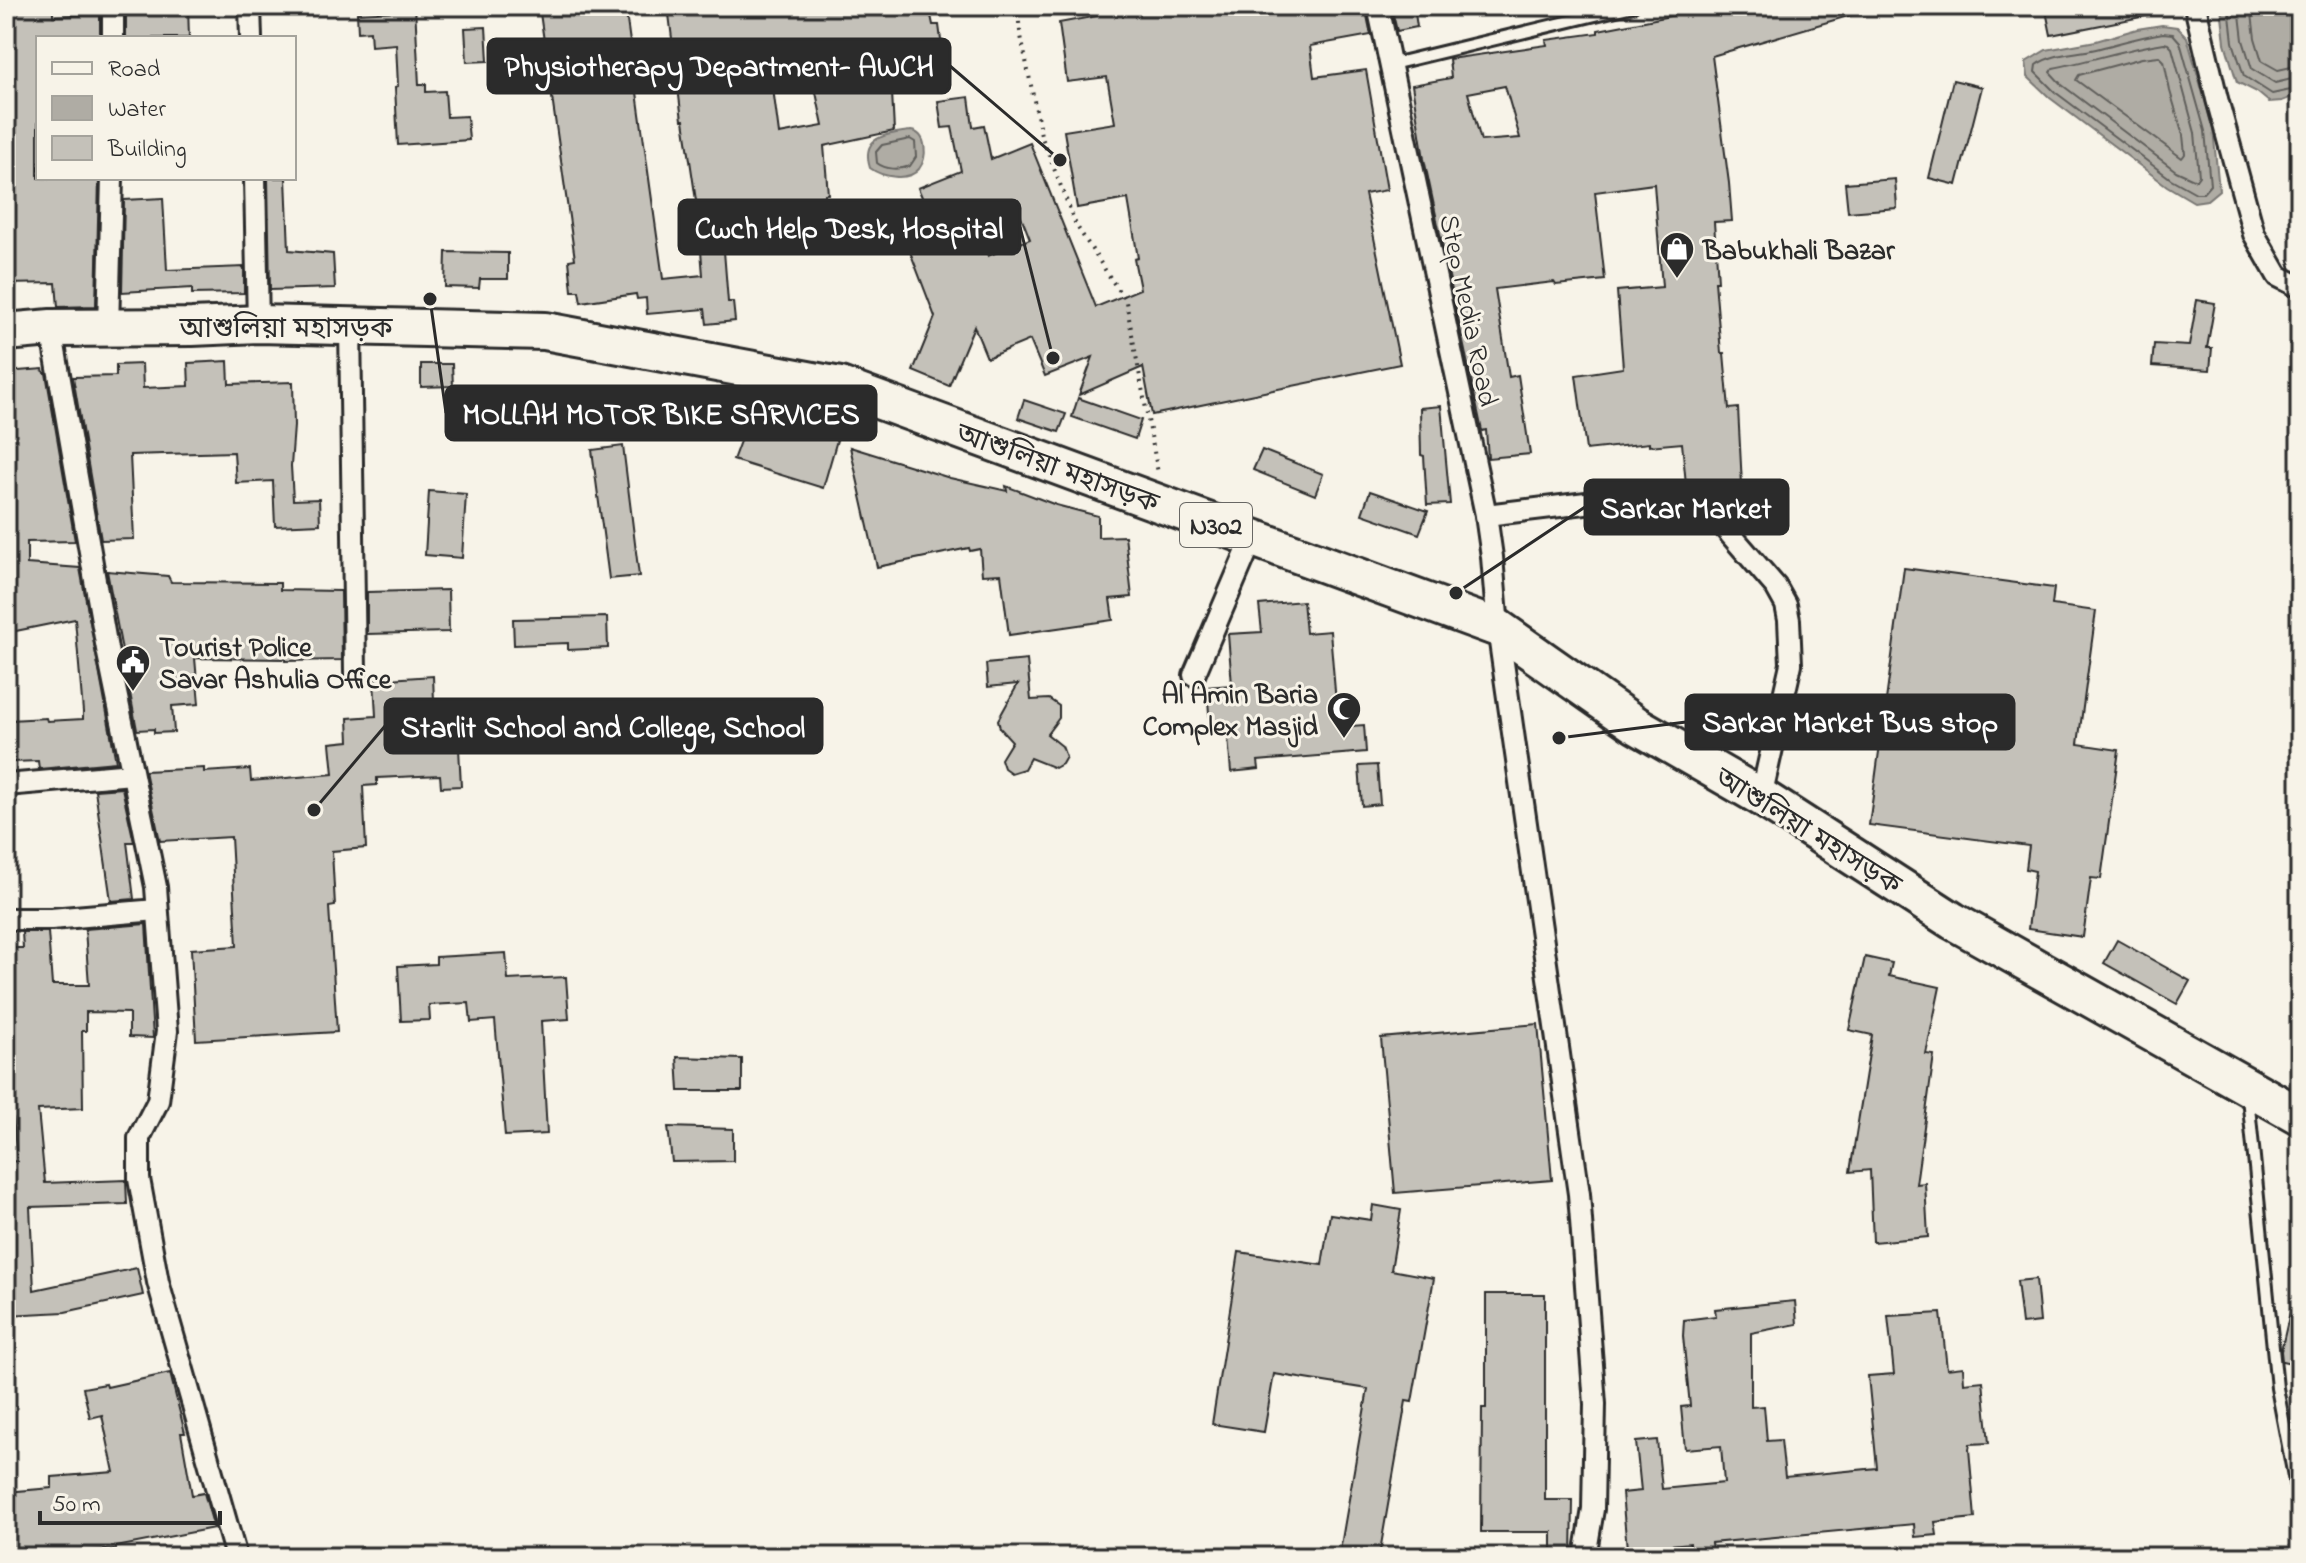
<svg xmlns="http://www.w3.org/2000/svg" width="2306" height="1563" font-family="'Indie Flower','Noto Sans Bengali',sans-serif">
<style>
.water{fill:#afaca4;stroke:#7a7874;stroke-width:2}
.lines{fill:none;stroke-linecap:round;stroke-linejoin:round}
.shore{stroke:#605f5b;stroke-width:2}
.building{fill:#c4c1b9;stroke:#2b2b2b;stroke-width:2;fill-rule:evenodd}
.lane-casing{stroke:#2b2b2b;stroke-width:16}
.street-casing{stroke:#2b2b2b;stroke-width:26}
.highway-casing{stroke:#2b2b2b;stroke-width:42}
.path{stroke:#2b2b2b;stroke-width:4;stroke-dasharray:2 6;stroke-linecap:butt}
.lane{stroke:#f7f3e8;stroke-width:10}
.street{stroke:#f7f3e8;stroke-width:20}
.highway{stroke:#f7f3e8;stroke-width:36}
.labels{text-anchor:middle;stroke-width:6;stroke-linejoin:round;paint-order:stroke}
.shield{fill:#f7f3e8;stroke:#686764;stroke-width:2}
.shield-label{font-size:26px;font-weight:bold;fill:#2b2b2b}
.poi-label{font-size:28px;font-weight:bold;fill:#2b2b2b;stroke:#f7f3e8;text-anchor:start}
.street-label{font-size:28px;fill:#2b2b2b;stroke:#f7f3e8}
.leader{fill:none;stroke:#2b2b2b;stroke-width:3}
.callout-dot{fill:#2b2b2b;stroke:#f7f3e8;stroke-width:3}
.callout{fill:#2b2b2b;stroke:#2b2b2b;stroke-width:3}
.callout-label{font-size:30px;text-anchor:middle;font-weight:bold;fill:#fff}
</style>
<rect width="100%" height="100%" fill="#f7f3e8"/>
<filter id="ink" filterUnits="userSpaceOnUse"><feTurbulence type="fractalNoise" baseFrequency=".0125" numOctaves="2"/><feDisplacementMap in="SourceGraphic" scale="16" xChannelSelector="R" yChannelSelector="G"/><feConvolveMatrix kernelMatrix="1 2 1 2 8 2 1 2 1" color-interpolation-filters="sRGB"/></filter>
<g filter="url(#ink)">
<g class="water">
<polygon points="2221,6 2300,6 2300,94 2282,101 2269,102 2257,92 2237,82 2225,43"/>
<polygon points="2162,25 2177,27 2187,37 2213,129 2219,190 2207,200 2194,202 2167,186 2050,98 2028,77 2026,62 2046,50 2096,41 2137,29"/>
<path d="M911 131C927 133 928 157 919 169 908 182 882 177 870 168 860 136 887 134 911 131Z"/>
</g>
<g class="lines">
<g class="shore">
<polyline points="2229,6 2233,42 2244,76 2272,94 2300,88"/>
<polyline points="2239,6 2243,40 2252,69 2275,83 2300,77"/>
<polyline points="2251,6 2255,38 2262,61 2278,70 2300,65"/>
<path d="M2163 33 2173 34 2180 42 2205 131 2210 185 2203 193H2196L2171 179 2055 92 2035 72 2036 65C2053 53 2076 54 2096 49 2120 43 2138 37 2163 33Z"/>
<path d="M2164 43 2168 44 2172 48 2195 133 2199 176 2196 180 2176 171 2062 85 2050 72 2053 68C2090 61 2126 49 2164 43Z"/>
<polygon points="2159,56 2164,61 2170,91 2183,135 2185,154 2182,158 2076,80 2079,75 2142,58"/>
<path d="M910 139 915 142 916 157 910 166C899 170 886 170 877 163L876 152 882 145Z"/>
</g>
</g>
<g class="building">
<polygon points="6,6 53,6 53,16 100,14 100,38 38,38 38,178 99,179 96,306 58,307 56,283 6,284"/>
<polygon points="126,6 188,6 189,38 126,38"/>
<polygon points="395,6 415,6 419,85 426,84 426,92 445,91 447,117 467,116 469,140 398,145 395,87 398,86 396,44 371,46 370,31 358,32 357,13 395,11"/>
<path d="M539 6H625L663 279 703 275 698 214 684 120H682L668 6H929L933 25H939L944 63 911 67 915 88 892 92 894 131 824 146 828 194H825V196L788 202 794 242 724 251 728 302H733L735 321 707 324 705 309 647 314 646 298 637 299 636 294 581 302 579 291H572L569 260 575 259ZM811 68 823 126 779 134 771 73Z"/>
<path d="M1095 6H1365L1371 35 1310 46 1314 77 1366 70 1387 190 1365 194 1400 364 1152 415 1143 367 1079 395 1093 357 1045 376 1030 340 987 358 974 326 949 386 913 371 935 317 896 215 925 204 918 188 961 171 952 127 942 128 938 101 969 97 973 127 984 125 991 159 1030 143 1096 307 1140 289 1134 259 1138 258 1128 199 1077 208 1064 131 1115 123 1107 77 1067 82 1059 23 1097 16ZM1015 201 1030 239 988 256 972 217Z"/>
<polygon points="1391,6 1414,6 1417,27 1397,31"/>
<path d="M1705 6H1864L1865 11 1712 56 1729 183 1732 221 1714 222 1718 281H1715L1721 353H1724L1729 409 1738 408 1742 485 1701 489 1686 484 1682 443 1649 446V443L1586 450 1576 375 1623 368 1617 291 1662 287 1654 184 1595 192 1605 280 1556 285 1554 282 1495 289 1509 377 1518 375 1530 454 1488 458 1486 430 1482 431 1424 159 1412 85 1451 78 1449 59 1547 45 1546 40 1598 33V30L1675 15ZM1505 86 1520 138 1481 141 1468 93Z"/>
<polygon points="2045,6 2150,6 2151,15 2051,35"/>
<polygon points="486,27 488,61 467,62 465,28"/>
<polygon points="1953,80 1982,87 1957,185 1929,178"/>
<polygon points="268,178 286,178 289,250 333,254 335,288 270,290"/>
<polygon points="1895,179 1897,208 1848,212 1845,183"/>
<polygon points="163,198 167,270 244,267 244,293 192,294 192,288 122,292 124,200"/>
<polygon points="446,252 508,253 508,279 480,279 479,288 445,287"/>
<polygon points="2197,300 2215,303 2207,348 2212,348 2210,370 2152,366 2154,344 2189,346"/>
<polygon points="228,361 229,384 293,382 294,426 291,466 293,500 319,499 320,524 275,526 273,481 236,483 234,452 130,455 134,539 101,540 73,377 116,376 116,365 142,364 143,388 189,386 188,363"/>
<polygon points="421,364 452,364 453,386 421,387"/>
<polygon points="43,369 44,373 46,373 75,541 27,542 27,564 80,568 116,762 39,769 38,761 13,762 10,720 46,718 47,721 83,719 83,712 75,619 6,633 6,372"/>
<polygon points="1078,398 1141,420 1135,439 1072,417"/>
<polygon points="1024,400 1066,414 1059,432 1018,418"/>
<polygon points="1441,406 1450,504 1427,505 1424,456 1421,455 1420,408"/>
<polygon points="749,417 837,440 823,488 733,460"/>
<polygon points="623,446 639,576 609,579 592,450"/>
<polygon points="850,447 950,478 1007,491 1006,486 1056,505 1098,516 1098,537 1125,536 1132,597 1110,599 1113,620 1009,635 1001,574 982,575 980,549 970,551 969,548 877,567"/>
<polygon points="1262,450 1323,474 1315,495 1253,470"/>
<polygon points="429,491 466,494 462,558 425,555"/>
<polygon points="1370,491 1428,511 1419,534 1362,514"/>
<polygon points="1904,568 2054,588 2052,605 2096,611 2078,744 2119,750 2101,879 2091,878 2083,937 2028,929 2035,871 2026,869 2029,846 1869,825"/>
<polygon points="107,571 168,576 171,582 280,583 280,590 341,591 342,660 285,661 285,659 195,658 199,704 172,706 174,732 154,733 154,729 137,730"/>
<polygon points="448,590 449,632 367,634 367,592"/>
<polygon points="1303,601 1306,633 1330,631 1338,727 1364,725 1366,752 1258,761 1259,769 1231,772 1227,725 1210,726 1207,687 1232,685 1228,634 1262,632 1259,605"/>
<polygon points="607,617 608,648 568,650 568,643 514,645 513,619"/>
<polygon points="1027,660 1031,700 1049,699 1059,706 1059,718 1047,734 1062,746 1066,757 1062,764 1055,768 1030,758 1024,769 1011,773 1004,768 1001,759 1012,741 1000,728 998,720 1018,684 988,687 986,664"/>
<polygon points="433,676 434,701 443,700 445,730 458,729 461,786 441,787 440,775 377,778 377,785 363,786 366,848 332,851 335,906 329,907 337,1032 196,1040 191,949 237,946 231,837 160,841 145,771 204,768 204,772 250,769 251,781 333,774 330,743 349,741 348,718 376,716 374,680"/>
<polygon points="1377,765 1380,804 1362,806 1359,766"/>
<polygon points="122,788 134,842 127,842 134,899 111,901 95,790"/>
<polygon points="146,924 153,1038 129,1037 129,1013 86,1012 86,1031 82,1031 83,1108 38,1110 45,1183 126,1180 127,1204 30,1207 34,1290 137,1268 143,1295 65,1312 7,1315 6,1162 17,1161 13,1118 6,1118 6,948 23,948 22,932 48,932 52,985 89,985 85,929"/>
<polygon points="2117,940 2190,981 2177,1004 2104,963"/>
<polygon points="506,953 508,980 566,977 569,1019 541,1021 547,1134 505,1136 495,1020 471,1022 469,1003 429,1005 430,1020 401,1021 398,966 436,964 436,957"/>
<polygon points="1865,957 1892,963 1889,976 1940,987 1926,1054 1934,1055 1916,1184 1925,1183 1928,1237 1873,1242 1870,1170 1850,1172 1872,1035 1849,1030"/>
<polygon points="1538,1024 1552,1180 1395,1193 1381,1038"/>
<polygon points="677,1057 742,1059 742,1091 679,1091"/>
<polygon points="668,1127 733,1129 733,1161 672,1162"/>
<polygon points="1373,1205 1401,1210 1391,1270 1434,1278 1412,1402 1406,1401 1379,1557 1339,1557 1368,1389 1274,1374 1264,1432 1212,1424 1239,1252 1322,1265 1330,1214 1371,1220"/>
<polygon points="2036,1279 2040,1322 2022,1324 2017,1281"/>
<polygon points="1486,1294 1545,1294 1545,1500 1573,1500 1572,1557 1552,1557 1552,1532 1481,1532 1482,1408 1486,1408"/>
<polygon points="1795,1301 1797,1324 1751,1333 1751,1407 1764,1406 1767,1441 1781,1440 1785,1477 1877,1468 1868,1376 1894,1374 1888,1316 1941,1313 1947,1369 1963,1367 1964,1383 1983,1381 1989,1443 1970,1444 1969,1449 1975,1518 1935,1522 1937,1535 1915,1537 1914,1524 1711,1543 1713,1556 1703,1557 1691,1557 1690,1543 1627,1549 1622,1493 1641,1491 1636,1442 1657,1440 1662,1489 1724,1483 1721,1446 1685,1449 1681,1407 1690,1406 1683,1336 1684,1320 1716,1316 1715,1309"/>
<polygon points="2292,1303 2300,1304 2300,1365 2282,1361 2281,1351"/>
<polygon points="170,1373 185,1433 181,1433 192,1495 204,1493 214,1528 116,1547 116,1549 56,1553 56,1557 8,1557 6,1492 52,1488 52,1477 114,1472 102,1415 90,1418 83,1388 106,1384 107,1387"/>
</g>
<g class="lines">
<defs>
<g id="lane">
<polyline points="1388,65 1633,6"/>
<polyline points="2248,1097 2277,1388 2300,1508"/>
</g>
<g id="street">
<polyline points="250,6 251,38"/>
<polyline points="1378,6 1486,515 1492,557 1498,628 1579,1194 1595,1404 1593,1509 1585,1557"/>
<polyline points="2195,6 2217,99 2254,234 2278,276 2300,287"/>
<polyline points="113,38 113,6"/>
<polyline points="255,178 258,324"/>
<polyline points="350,326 355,672"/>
<polyline points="51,328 107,649 156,887 167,1031 158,1101 139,1138 139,1179 158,1282 236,1557"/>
<polyline points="108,328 112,178"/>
<polyline points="1486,515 1652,495 1687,497 1705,505 1776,587 1786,605 1789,620 1791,664 1761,797"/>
<polyline points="1194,675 1253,537"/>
<polyline points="6,785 132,774"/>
<polyline points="6,919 51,919 157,910"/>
</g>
<polyline id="highway" points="6,332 51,328 192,327 258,324 545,331 840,386 1498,628 1636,725 1761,797 1953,921 2300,1116"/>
</defs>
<use href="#lane" class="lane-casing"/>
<use href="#street" class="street-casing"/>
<use href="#highway" class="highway-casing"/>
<polyline class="path" points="1017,6 1020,31 1041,135 1076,225 1126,302 1158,473"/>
<use href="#lane" class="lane"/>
<use href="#street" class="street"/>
<use href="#highway" class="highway"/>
</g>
</g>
<defs>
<symbol id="shop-pin" viewBox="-11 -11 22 30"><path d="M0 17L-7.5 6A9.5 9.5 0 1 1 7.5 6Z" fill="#2b2b2b" stroke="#f7f3e8"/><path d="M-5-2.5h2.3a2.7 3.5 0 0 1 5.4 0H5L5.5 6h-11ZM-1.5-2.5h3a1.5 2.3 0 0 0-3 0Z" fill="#fff"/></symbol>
<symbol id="civic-pin" viewBox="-11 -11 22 30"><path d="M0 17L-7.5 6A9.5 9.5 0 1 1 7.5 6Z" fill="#2b2b2b" stroke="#f7f3e8"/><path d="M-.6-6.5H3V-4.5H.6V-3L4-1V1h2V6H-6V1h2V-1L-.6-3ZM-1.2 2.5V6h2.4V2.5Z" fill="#fff"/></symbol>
<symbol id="mosque-pin" viewBox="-11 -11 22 30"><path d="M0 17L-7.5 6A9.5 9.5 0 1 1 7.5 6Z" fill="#2b2b2b" stroke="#f7f3e8"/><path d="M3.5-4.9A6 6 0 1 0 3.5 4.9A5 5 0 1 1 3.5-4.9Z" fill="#fff"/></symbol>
</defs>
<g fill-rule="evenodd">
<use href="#shop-pin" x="1657" y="229" width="40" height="54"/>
<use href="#civic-pin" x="113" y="642" width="40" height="54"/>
<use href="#mosque-pin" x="1324" y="689" width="40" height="54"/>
</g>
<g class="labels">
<rect class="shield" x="1180" y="503" width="72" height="44" rx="6"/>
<g class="shield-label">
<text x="1216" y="534">N302</text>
</g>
<g class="poi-label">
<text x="1703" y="259">Babukhali Bazar</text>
<text x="159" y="656">Tourist Police<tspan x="159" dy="32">Savar Ashulia Office</tspan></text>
<text x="1318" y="703" text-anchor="end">Al Amin Baria<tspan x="1318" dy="32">Complex Masjid</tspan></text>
</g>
<g class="street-label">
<text transform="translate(1470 310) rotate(78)" y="10">Step Media Road</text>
<text x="286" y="337">আশুলিয়া মহাসড়ক</text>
<text transform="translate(1058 467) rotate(20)" y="10">আশুলিয়া মহাসড়ক</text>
<text transform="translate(1809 830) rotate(32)" y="10">আশুলিয়া মহাসড়ক</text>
</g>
</g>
<path class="leader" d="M1060 160L950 66M1053 358L1020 227M430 299L446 413M1456 593L1585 507M1559 738L1686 722M314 810L385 726"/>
<g class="callout-dot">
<circle cx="1060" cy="160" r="8"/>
<circle cx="1053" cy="358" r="8"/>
<circle cx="430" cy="299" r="8"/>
<circle cx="1456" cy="593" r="8"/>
<circle cx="1559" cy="738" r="8"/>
<circle cx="314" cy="810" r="8"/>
</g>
<g class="callout">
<rect x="488" y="39" width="462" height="54" rx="8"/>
<rect x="679" y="200" width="341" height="54" rx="8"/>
<rect x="446" y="386" width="430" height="54" rx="8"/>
<rect x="1585" y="480" width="203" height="54" rx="8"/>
<rect x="1686" y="695" width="328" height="54" rx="8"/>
<rect x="385" y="699" width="437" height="54" rx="8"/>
</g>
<g class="callout-label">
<text x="719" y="76">Physiotherapy Department- AWCH</text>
<text x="849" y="238">Cwch Help Desk, Hospital</text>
<text x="661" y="424">MOLLAH MOTOR BIKE SARVICES</text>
<text x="1686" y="518">Sarkar Market</text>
<text x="1850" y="732">Sarkar Market Bus stop</text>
<text x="603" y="737">Starlit School and College, School</text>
</g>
<rect width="2306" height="1563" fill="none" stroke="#f7f3e8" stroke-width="32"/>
<rect x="16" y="16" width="2274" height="1531" fill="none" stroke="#2b2b2b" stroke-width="3" filter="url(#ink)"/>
<rect x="36" y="36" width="260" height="144" fill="#f7f3e8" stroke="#a5a39c" stroke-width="2"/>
<rect x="52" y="62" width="40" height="12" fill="#f7f3e8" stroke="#a5a39c" stroke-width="2"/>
<text x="108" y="76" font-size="24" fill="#2b2b2b">Road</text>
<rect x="52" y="96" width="40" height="24" fill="#afaca4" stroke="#a5a39c" stroke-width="2"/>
<text x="108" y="116" font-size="24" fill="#2b2b2b">Water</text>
<rect x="52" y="136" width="40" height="24" fill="#c4c1b9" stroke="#a5a39c" stroke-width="2"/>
<text x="108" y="156" font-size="24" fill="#2b2b2b">Building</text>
<path d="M40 1511v12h180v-12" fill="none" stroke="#2b2b2b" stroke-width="4"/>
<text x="52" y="1511" font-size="24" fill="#2b2b2b" stroke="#f7f3e8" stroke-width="6" paint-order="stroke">50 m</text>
</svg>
